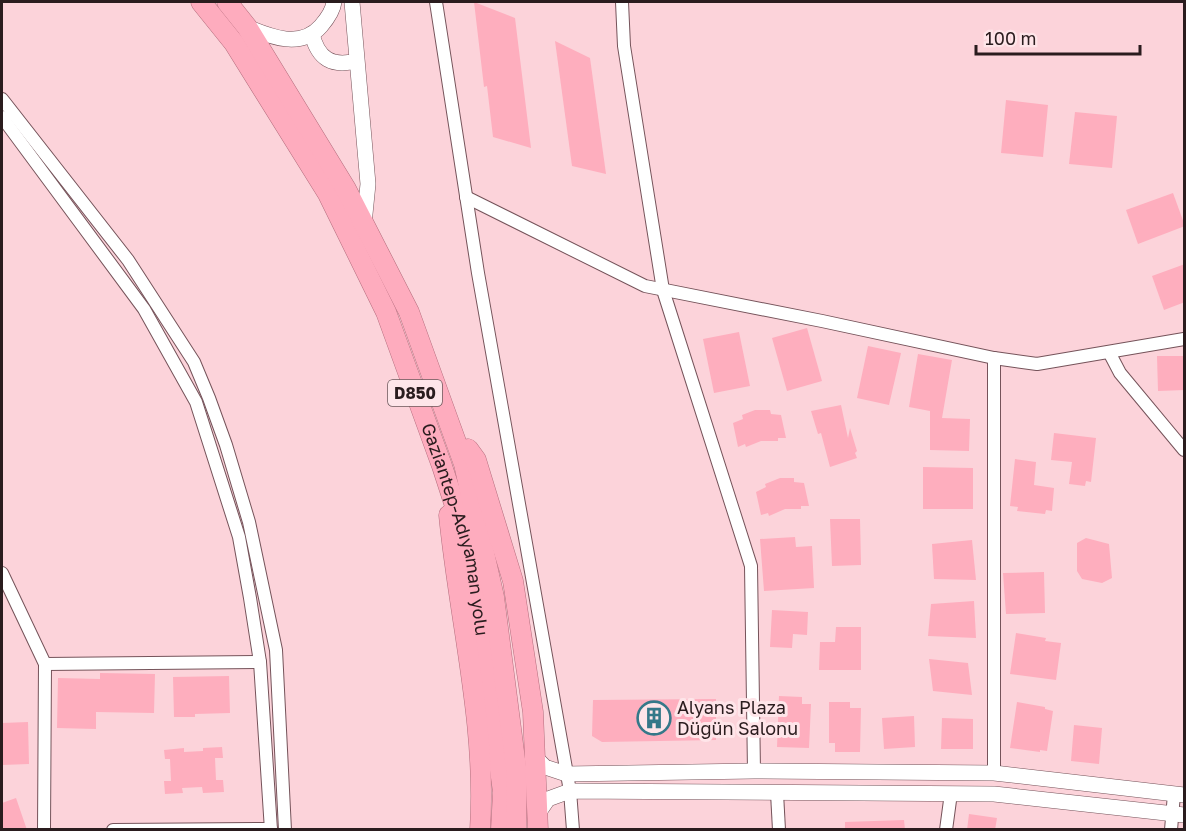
<svg xmlns="http://www.w3.org/2000/svg" width="1186" height="831" font-family="'Golos Text',sans-serif">
<style>
.building{fill:#feaebe}
.lines{fill:none;stroke-linecap:round;stroke-linejoin:round}
.minor-casing{stroke:#75535a;stroke-width:14}
.tertiary-casing{stroke:#75535a;stroke-width:16}
.trunk-casing{stroke:#b36c7c;stroke-width:21}
.minor{stroke:#fff;stroke-width:12}
.tertiary{stroke:#fff;stroke-width:15}
.trunk{stroke:#feacbe;stroke-width:20}
.labels{text-anchor:middle;stroke-width:6;stroke-linejoin:round;paint-order:stroke}
.shield{fill:#fee5e9;stroke:#6a585b;stroke-width:1.5}
.shield-label{font-size:16px;font-weight:bold;fill:#2a1c1e}
.street-label{font-size:18px;fill:#2a1c1e;stroke:#fee5e9}
.poi-label{font-size:18px;fill:#2a1c1e;stroke:#fee5e9;text-anchor:start}
</style>
<rect width="100%" height="100%" fill="#fcd3da"/>
<g class="building">
<polygon points="474,2 515,18 531,148 493,137 487,86 484,87"/>
<polygon points="555,41 590,58 606,174 572,166"/>
<polygon points="1006,100 1048,105 1043,157 1001,153"/>
<polygon points="1075,112 1117,116 1112,168 1069,164"/>
<polygon points="1173,193 1185,226 1138,244 1126,210"/>
<polygon points="1185,264 1185,302 1164,310 1152,276"/>
<polygon points="807,328 822,381 787,391 772,338"/>
<polygon points="739,332 750,386 714,393 703,339"/>
<polygon points="868,346 901,353 889,405 857,398"/>
<polygon points="918,354 952,360 942,418 970,419 969,451 930,450 930,411 909,407"/>
<polygon points="1157,356 1185,356 1185,390 1158,391"/>
<polygon points="841,405 848,438 850,428 857,451 855,453 857,458 830,467 821,433 818,434 811,411"/>
<polygon points="755,410 770,410 771,414 781,415 786,438 778,438 778,441 761,441 746,447 745,444 738,447 733,423 743,419 742,415"/>
<polygon points="1054,433 1096,438 1091,482 1086,481 1085,486 1069,484 1072,462 1051,460"/>
<polygon points="1015,459 1036,462 1034,485 1054,488 1052,511 1046,510 1045,514 1017,511 1018,507 1010,506"/>
<polygon points="923,467 973,468 973,509 923,509"/>
<polygon points="780,478 794,478 794,482 804,483 809,506 801,506 801,509 785,509 769,516 768,513 761,515 756,492 766,487 765,484"/>
<polygon points="830,519 860,519 861,565 832,566"/>
<polygon points="795,537 796,547 812,546 814,588 764,591 760,539"/>
<polygon points="1086,538 1109,544 1112,578 1102,583 1082,579 1077,571 1077,543"/>
<polygon points="972,540 976,580 934,579 932,544"/>
<polygon points="1044,572 1045,613 1006,614 1003,573"/>
<polygon points="974,601 976,638 928,636 931,604"/>
<polygon points="772,610 808,612 807,635 793,634 792,648 770,647"/>
<polygon points="836,627 861,627 861,670 819,670 820,642 835,642"/>
<polygon points="1016,633 1046,638 1045,641 1061,643 1056,680 1010,674"/>
<polygon points="929,659 968,663 972,695 933,691"/>
<polygon points="100,673 155,674 154,713 96,712 96,729 57,728 58,678 100,679"/>
<polygon points="229,676 230,713 195,714 195,717 174,717 173,677"/>
<polygon points="779,696 802,697 802,704 811,704 809,748 777,747"/>
<polygon points="716,699 716,740 602,742 592,736 593,700"/>
<polygon points="829,702 850,702 850,708 861,708 860,752 835,752 835,743 829,743"/>
<polygon points="1017,702 1045,707 1045,709 1053,711 1047,751 1040,750 1040,752 1010,748"/>
<polygon points="914,716 915,747 884,749 882,718"/>
<polygon points="942,718 973,719 973,749 941,749"/>
<polygon points="28,722 29,764 2,765 2,723"/>
<polygon points="1074,725 1102,728 1099,764 1071,761"/>
<polygon points="222,747 223,758 215,758 216,780 223,780 224,792 203,793 202,787 182,788 183,793 165,794 164,781 171,781 170,759 165,759 164,750 184,748 184,752 203,751 203,748"/>
<polygon points="16,798 27,830 2,830 2,803"/>
<polygon points="969,814 997,818 995,830 967,830"/>
<polygon points="904,820 905,830 845,830 845,822"/>
</g>
<g class="lines">
<defs>
<g id="minor">
<polyline points="436,2 478,273 570,791 573,830"/>
<polyline points="622,2 624,46 663,290 751,566 754,771"/>
<polyline points="2,99 128,260 194,362 209,398 226,445 249,522 276,650 285,830"/>
<polyline points="2,117 144,309 196,402 239,537 250,598 260,662 271,830"/>
<polyline points="466,197 645,286 822,321 994,358 1037,364 1184,339"/>
<polyline points="1109,352 1120,373 1184,450"/>
<polyline points="2,573 45,664 44,830"/>
<polyline points="45,664 260,662"/>
<polyline points="994,773 994,358"/>
<polyline points="777,793 779,830"/>
<polyline points="113,830 271,829"/>
<polyline points="946,830 951,793"/>
<polyline points="1171,830 1174,794"/>
</g>
<g id="tertiary">
<polyline points="352,2 368,184 364,224"/>
<path d="M247 27C271 37 301 49 321 26 327 19 333 11 334 2"/>
<path d="M312 34C318 59 332 67 356 61"/>
<polyline points="536,758 545,767 566,774 754,771 994,773 1184,795"/>
<polyline points="539,812 548,799 570,791 994,794 1184,815"/>
</g>
<g id="trunk">
<path id="s1" d="M201 2 234 43 328 194 386 312 442 466 471 555 503 792 501 830"/>
<polyline points="227,2 247,27 346,189 409,312 464,464 494,597 517,775 516,830"/>
<polyline points="468,449 476,460 513,581 533,712 538,830"/>
<path d="M449 515C459 619 487 725 480 830"/>
</g>
</defs>
<use href="#minor" class="minor-casing"/>
<use href="#tertiary" class="tertiary-casing"/>
<use href="#trunk" class="trunk-casing"/>
<use href="#minor" class="minor"/>
<use href="#tertiary" class="tertiary"/>
<use href="#trunk" class="trunk"/>
</g>
<defs>
<symbol id="building-ring" viewBox="-11 -11 22 22"><circle r="9.5" fill="#fee5e9" stroke="#357889" stroke-width="1.5"/><path d="M-4-6H4V6H1V3H-1V6H-4ZM-2.5-4.3h1.7v1.8h-1.7ZM.8-4.3h1.7v1.8H.8ZM-2.5-1h1.7V.8h-1.7ZM.8-1h1.7V.8H.8Z" fill="#357889"/></symbol>
</defs>
<g fill-rule="evenodd">
<use href="#building-ring" x="635" y="699" width="38" height="38"/>
</g>
<g class="labels">
<rect class="shield" x="388" y="380" width="54" height="26" rx="4.5"/>
<g class="shield-label">
<text x="415" y="399">D850</text>
</g>
<g class="street-label">
<text dy="6" stroke="none"><textPath href="#s1" startOffset="591">Gaziantep-Adıyaman yolu</textPath></text>
</g>
<g class="poi-label">
<text x="677" y="714">Alyans Plaza<tspan x="677" dy="21">Düğün Salonu</tspan></text>
</g>
</g>
<rect width="1186" height="831" fill="none" stroke="#2a1c1e" stroke-width="6"/>
<path d="M976 45v9h164v-9" fill="none" stroke="#2a1c1e" stroke-width="3"/>
<text x="985" y="45" font-size="18" fill="#2a1c1e" stroke="#fee5e9" stroke-width="4.5" paint-order="stroke">100 m</text>
</svg>
